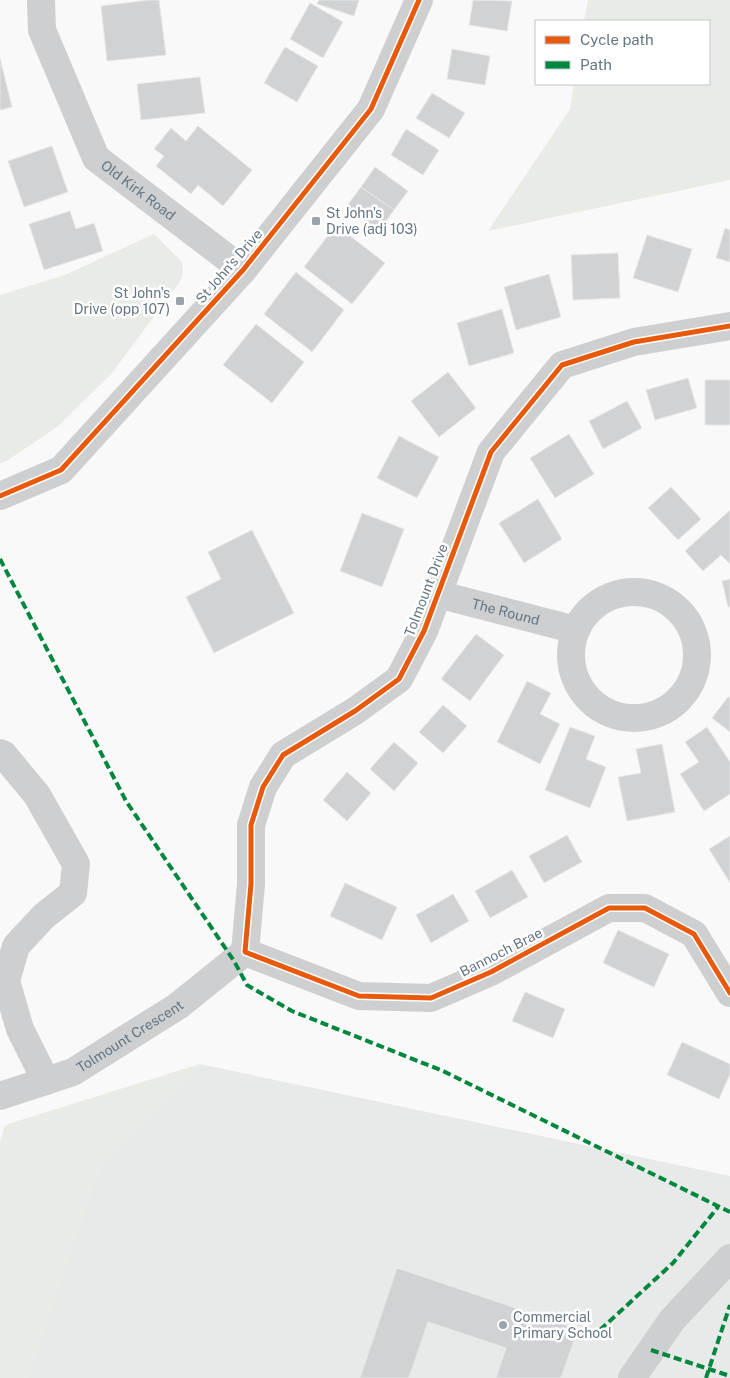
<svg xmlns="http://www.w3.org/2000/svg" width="730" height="1378" font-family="'Public Sans',sans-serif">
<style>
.built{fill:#e8e9e9}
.green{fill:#e8ebe6}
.building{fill:#d0d2d3;stroke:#e8e8e8}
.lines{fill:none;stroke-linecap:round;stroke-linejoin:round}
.minor{stroke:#cecfd0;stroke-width:28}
.quiet{stroke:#00873e;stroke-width:4;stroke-dasharray:8 4;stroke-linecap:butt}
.cycleway-casing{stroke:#fff;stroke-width:8}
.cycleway{stroke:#e8590c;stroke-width:5}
.poi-dot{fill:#99a4ac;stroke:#fff;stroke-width:2}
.labels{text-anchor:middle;stroke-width:5;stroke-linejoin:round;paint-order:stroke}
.street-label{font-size:14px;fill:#657683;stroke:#fff}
.poi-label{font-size:14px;fill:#657683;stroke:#fff;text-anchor:start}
</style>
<rect width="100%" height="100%" fill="#f9f9f9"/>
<polygon class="built" points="200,1064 730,1176 730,1378 27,1378 97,1173"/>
<g class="green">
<polygon points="588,0 730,0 730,180 488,231 570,109 574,84 709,84 709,21 584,21"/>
<polygon points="154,234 182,262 183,271 181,280 112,373 57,427 8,460 0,464 0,295 65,275"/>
<polygon points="200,1064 97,1173 27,1378 0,1378 0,1143 5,1125"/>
</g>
<g class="building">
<polygon points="149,0 159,0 166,55 107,61 101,6"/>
<polygon points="319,0 359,0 354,16 317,4"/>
<polygon points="473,0 512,1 507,31 469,25"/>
<polygon points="310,3 343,22 323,58 290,39"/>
<polygon points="285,47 318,66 297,102 264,83"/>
<polygon points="452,49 490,56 485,85 447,79"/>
<polygon points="0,58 12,107 0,110"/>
<polygon points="200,77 205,113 141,120 137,84"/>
<polygon points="432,93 465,113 449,138 416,118"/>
<polygon points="198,126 252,170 223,206 198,185 191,194 156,166 164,156 154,149 171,128 186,141"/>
<polygon points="406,129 439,150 423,175 391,155"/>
<polygon points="52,146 68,192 24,207 8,161"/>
<polygon points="375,167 408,191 394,210 361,187"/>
<polygon points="361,187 394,210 379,231 346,207"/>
<polygon points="70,211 76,229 94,223 103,251 44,270 29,224"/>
<polygon points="336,225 385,263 352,304 304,267"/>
<polygon points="725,228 730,230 730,262 716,258"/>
<polygon points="647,235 692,249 678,292 633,278"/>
<polygon points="618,253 620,298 573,300 571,255"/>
<polygon points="296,272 344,310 312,352 264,314"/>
<polygon points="549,274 561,317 516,330 504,287"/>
<polygon points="502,309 514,353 469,366 457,323"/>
<polygon points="256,324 304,362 272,403 223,365"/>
<polygon points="448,372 476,408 439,437 411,401"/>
<polygon points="688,378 697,408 655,420 646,390"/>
<rect x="705" y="380" width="25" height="45"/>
<polygon points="627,401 642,428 603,449 589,421"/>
<polygon points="569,434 594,474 555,498 530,458"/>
<polygon points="399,436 439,457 417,498 377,478"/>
<polygon points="671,487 701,519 678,540 648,508"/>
<polygon points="538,499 562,539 524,563 499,523"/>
<polygon points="730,510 730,564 721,555 703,571 685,551"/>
<polygon points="362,513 404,529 382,587 340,571"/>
<polygon points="252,530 294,613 214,653 186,597 221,579 208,552"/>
<polygon points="730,579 730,606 728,607 722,581"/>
<polygon points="476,634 504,655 470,701 441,679"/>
<polygon points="527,681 551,693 540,714 560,724 540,764 497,742"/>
<polygon points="728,697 730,698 730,732 712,718"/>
<polygon points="443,705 467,726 443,753 419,732"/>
<polygon points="570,727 595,736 586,759 606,767 590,808 545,790"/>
<polygon points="707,727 730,762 730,794 704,811 680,774 699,762 685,742"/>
<polygon points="394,742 418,763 394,791 370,769"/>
<polygon points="662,744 675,812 627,821 618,777 641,773 636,749"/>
<polygon points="347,772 371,793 347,821 323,800"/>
<polygon points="567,835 582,862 544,883 529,856"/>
<polygon points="730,836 730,883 709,849"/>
<polygon points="512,870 528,897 490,918 475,891"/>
<polygon points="345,883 397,907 382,940 330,916"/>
<polygon points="453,894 469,921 431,943 416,915"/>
<polygon points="618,930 669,954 654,987 603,963"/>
<polygon points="525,992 565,1009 553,1038 512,1021"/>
<polygon points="682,1042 730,1064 730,1074 719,1099 667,1075"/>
<polygon points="397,1268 578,1329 561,1378 496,1378 506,1348 428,1322 409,1378 360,1378"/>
</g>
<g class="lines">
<g class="minor">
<path id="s1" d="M41 0 42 30 96 158 243 270"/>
<polyline points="0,496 61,470 243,270 371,109 419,0"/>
<circle cx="634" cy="655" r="63"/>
<path id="s2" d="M437 594 576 630"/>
<polyline points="0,753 3,754 37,795 76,864 73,893 44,916 16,946 6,981 20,1029 46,1081"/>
<polyline points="245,952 251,884 251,825 263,787 283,755 355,711 399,679 424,631 491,452 562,365 634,342 730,326"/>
<polyline points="245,952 359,996 431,998 491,972 609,908 645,908 694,934 730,993"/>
<path id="s3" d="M0 1096 73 1072 178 1006 245 952"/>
<polyline points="632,1378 672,1320 730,1258"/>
</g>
<g class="quiet">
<polyline points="0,559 126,801 234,961 247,985 292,1011 443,1071 730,1212"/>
<polyline points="600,1330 673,1263 718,1207"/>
<polyline points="651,1350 730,1376"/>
<polyline points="706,1378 730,1305"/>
</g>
<defs>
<g id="cycleway">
<polyline points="730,326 634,342 562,365 491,452 424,631 399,679 355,711 283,755 263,787 251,825 251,884 245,952 359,996 431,998 491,972 609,908 645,908 694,934 730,993"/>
<polyline points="0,496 61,470 243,270 371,109 419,0"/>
</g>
</defs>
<use href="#cycleway" class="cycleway-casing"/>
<use href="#cycleway" class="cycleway"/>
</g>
<g class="poi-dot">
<rect x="311" y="216" width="10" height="10" rx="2.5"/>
<rect x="175" y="296" width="10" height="10" rx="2.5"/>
<circle cx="503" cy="1325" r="5"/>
</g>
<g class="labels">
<g class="street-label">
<text dy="5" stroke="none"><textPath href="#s1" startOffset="222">Old Kirk Road</textPath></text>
<text transform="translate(229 266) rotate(-49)" y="5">St John's Drive</text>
<text transform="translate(426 590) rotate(-69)" y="5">Tolmount Drive</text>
<text dy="5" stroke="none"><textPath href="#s2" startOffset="71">The Round</textPath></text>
<text transform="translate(501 952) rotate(-27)" y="5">Bannoch Brae</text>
<text dy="5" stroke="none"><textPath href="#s3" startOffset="144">Tolmount Crescent</textPath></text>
</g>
<g class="poi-label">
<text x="326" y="218">St John's<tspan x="326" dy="16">Drive (adj 103)</tspan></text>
<text x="170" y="298" text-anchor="end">St John's<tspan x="170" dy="16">Drive (opp 107)</tspan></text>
<text x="513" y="1322">Commercial<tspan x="513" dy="16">Primary School</tspan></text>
</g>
</g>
<rect x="535" y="20" width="175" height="65" fill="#ffffff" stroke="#c1c8cd"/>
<rect x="545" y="36" width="25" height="8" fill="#e8590c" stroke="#c1c8cd"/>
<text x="580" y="45" font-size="15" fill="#657683">Cycle path</text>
<rect x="545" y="61" width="25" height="8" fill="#00873e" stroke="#c1c8cd"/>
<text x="580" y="70" font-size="15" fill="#657683">Path</text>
</svg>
